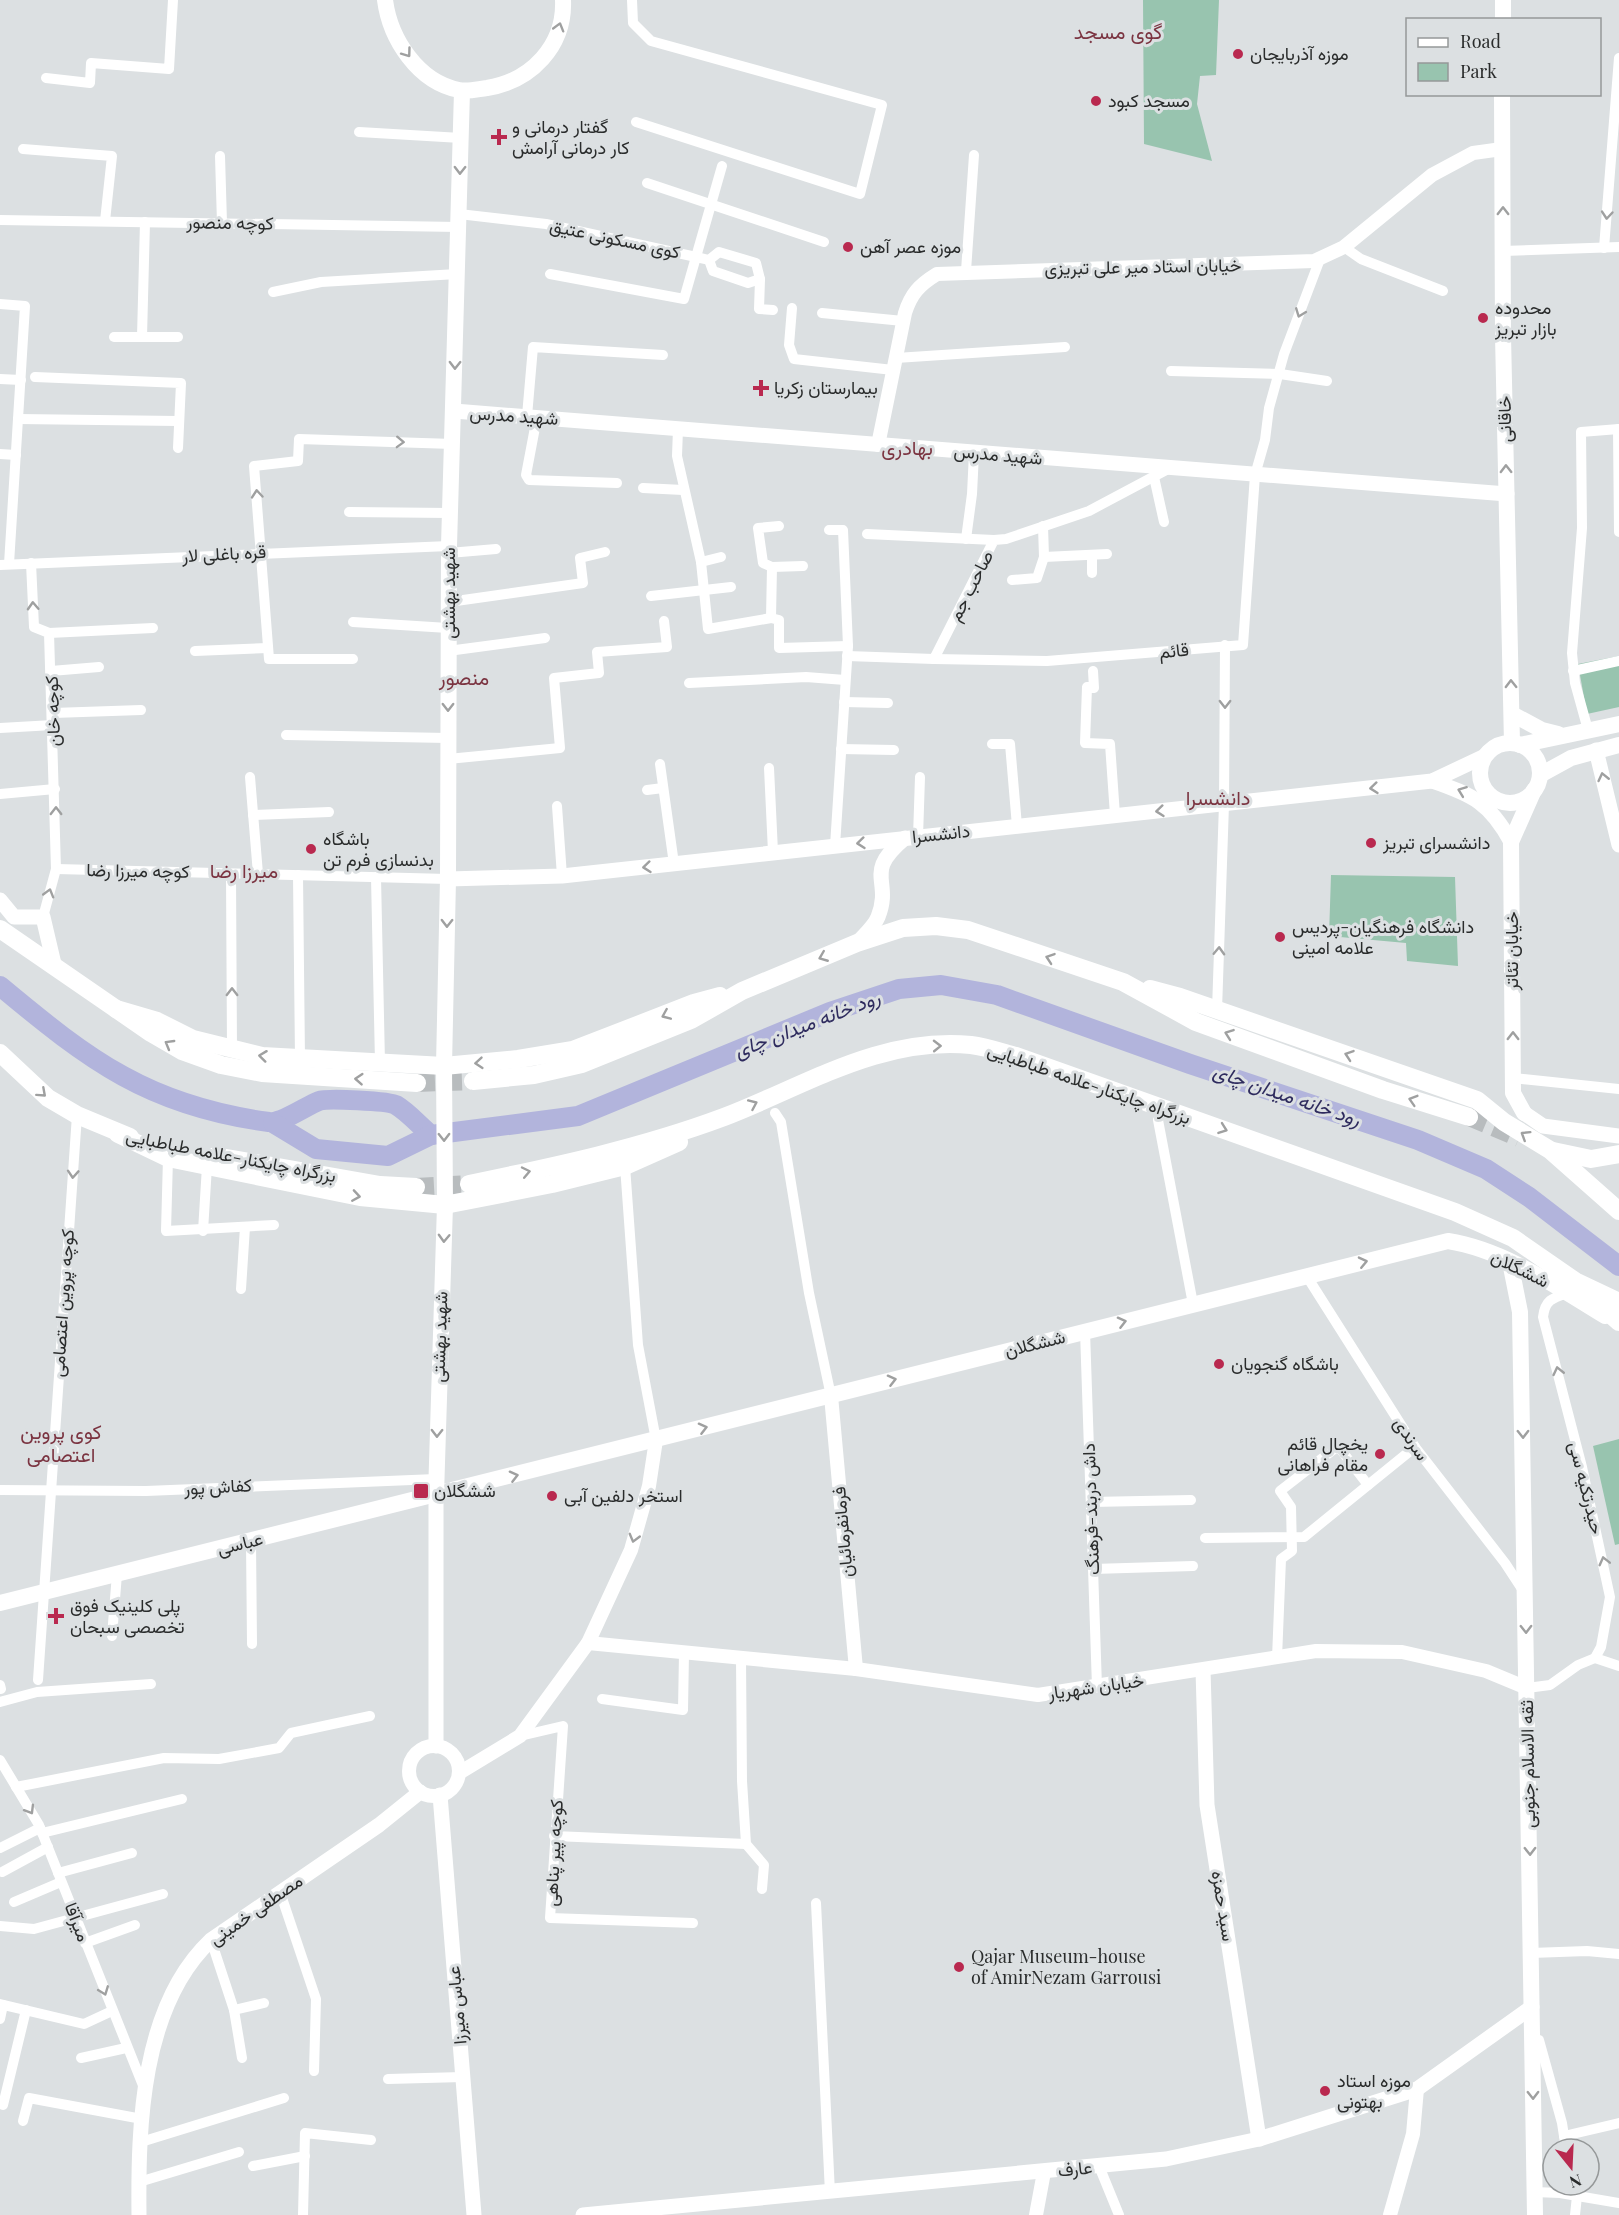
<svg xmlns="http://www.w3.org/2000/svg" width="1619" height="2215" font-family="'Playfair Display',Vazirmatn,serif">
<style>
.green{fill:#98c4af}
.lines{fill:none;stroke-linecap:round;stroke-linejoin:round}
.river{stroke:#b2b4dc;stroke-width:20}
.trunk-tunnel{stroke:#b8bcbe;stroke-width:18;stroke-dasharray:18 9;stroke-linecap:butt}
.minor{stroke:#fff;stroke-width:10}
.tertiary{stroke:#fff;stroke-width:14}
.secondary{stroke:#fff;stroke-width:15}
.primary{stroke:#fff;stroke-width:16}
.trunk{stroke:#fff;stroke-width:18}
.oneway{stroke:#9fa0a0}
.poi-dot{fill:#b9294f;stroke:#dce0e2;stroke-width:2}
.labels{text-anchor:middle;stroke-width:6;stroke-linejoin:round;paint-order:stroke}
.poi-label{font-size:18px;fill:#2a2c2c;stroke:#dce0e2;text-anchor:start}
.street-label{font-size:18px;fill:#2a2c2c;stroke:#dce0e2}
.neighbourhood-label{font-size:20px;fill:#7b3441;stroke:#dce0e2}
.water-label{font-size:20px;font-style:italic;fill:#2e2b5e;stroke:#dce0e2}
</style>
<rect width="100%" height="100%" fill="#dce0e2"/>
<g class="green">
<polygon points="1143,0 1219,0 1216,75 1200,76 1197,104 1212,161 1144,144"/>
<polygon points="1619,656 1619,707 1587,714 1578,664"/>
<polygon points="1331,875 1455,877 1458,966 1407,961 1406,943 1329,936"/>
<polygon points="1619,1439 1619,1544 1615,1545 1593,1446"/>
</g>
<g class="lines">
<g class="river">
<path d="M0 986C90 1061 149 1106 269 1122 281 1124 306 1106 319 1101 327 1098 389 1101 396 1105 408 1112 420 1126 431 1135L578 1116 830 1012 899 989 941 985 997 995 1190 1064 1418 1140 1486 1169 1529 1197 1619 1266"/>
<polyline points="273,1123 316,1149 388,1156 431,1135"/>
</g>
<g class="trunk-tunnel">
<polyline points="417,1083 473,1081"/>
<polyline points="1469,1117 1519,1138"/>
<polyline points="416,1187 469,1184"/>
</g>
<g class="minor">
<polyline points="632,0 633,23 651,41 882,105 860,194 636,122"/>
<polyline points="46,78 90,83 91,63 169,69 173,0"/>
<polyline points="359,132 461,138"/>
<polyline points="23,149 112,156 105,221"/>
<polyline points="220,156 222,223"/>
<polyline points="647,183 824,242"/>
<polyline points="459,214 546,224 696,257 709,260 713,271 748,283 760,279"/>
<polyline points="0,220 459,227"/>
<polyline points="1344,247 1361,259 1443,291"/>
<polyline points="1604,248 1619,58"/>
<polyline points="1503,251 1619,247"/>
<polyline points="709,260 719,252 756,263 760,279 759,309 773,310"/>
<polyline points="966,271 974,155"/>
<polyline points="550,274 684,299 722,166"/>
<polyline points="273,292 321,282 457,274"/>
<polyline points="0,304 25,306 9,564"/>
<polyline points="792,308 789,345 794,359 893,370"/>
<polyline points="822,313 903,321"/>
<polyline points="114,337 178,337"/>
<polyline points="142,337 145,222"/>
<polyline points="896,358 1065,347"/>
<polyline points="1171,371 1280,374 1327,381"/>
<polyline points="35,377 181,383 178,448"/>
<polyline points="0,379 21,380"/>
<polyline points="527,416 533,347 663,355"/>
<polyline points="537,417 526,475 529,480 617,483"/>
<polyline points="18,419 178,421"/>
<polyline points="678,429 677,456 701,562 708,629 771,618"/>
<polyline points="1618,429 1619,532"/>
<polyline points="0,454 16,455"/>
<polyline points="1154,477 1164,522"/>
<polyline points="643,488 683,490"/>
<polyline points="349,512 450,513"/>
<polyline points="779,526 758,528 763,563 772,567 771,618 779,620 779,648 848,646"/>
<polyline points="829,530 843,530 848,646 835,846"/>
<polyline points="867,534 994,540"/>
<polyline points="966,539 972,494 974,453"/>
<polyline points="449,553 496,549"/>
<polyline points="1044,557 1107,554"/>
<polyline points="701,562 721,557"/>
<polyline points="31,563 34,627 49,633 56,869 43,917"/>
<polyline points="0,565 449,546"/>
<polyline points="772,567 803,566"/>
<polyline points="1092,573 1092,555"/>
<polyline points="1012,580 1037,578 1044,557 1043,526"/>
<polyline points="651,596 731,587"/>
<polyline points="449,602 583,583 580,558 605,552"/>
<polyline points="353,622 448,628"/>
<polyline points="49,633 153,628"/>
<polyline points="195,651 268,648"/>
<polyline points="448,651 545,638"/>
<polyline points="847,656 934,659 994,540 1006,539 1089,511 1168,469"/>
<polyline points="353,659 269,659 254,466 298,461 299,439 453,444"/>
<polyline points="934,659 1047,661 1243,645 1255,475 1265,440 1269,408 1284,354 1320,259"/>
<polyline points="51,671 99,667"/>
<polyline points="1093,671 1094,688 1087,687 1085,743 1110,744 1115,815"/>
<polyline points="1573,671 1619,661"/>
<polyline points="689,683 806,677 845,680"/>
<polyline points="844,702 888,703"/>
<polyline points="53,713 141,710"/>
<polyline points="0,728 53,725"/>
<polyline points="1588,730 1575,683 1572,653 1582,528 1581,432 1619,429"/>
<polyline points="286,735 448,738"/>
<polyline points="992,744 1010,744 1017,826"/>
<polyline points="841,749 894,750"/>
<polyline points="448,759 560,748 554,678 599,673 597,652 667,647 664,621"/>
<polyline points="660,764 674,864"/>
<polyline points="769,768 773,852"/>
<polyline points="250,777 258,874"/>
<polyline points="647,790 663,788"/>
<polyline points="0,794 55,789"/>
<polyline points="557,806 562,876"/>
<polyline points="253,815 329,812"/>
<polyline points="918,837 920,777"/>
<polyline points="56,869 448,879"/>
<polyline points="231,874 232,1051"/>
<polyline points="298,875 300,1059"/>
<polyline points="376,877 380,1063"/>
<polyline points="1217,1010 1224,804 1225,645"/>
<polyline points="1513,1078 1619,1089"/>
<polyline points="775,1113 781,1122 809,1293 831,1396"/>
<polyline points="1158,1120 1193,1304"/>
<polyline points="168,1158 166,1231 274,1225"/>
<polyline points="625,1166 638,1345 656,1440"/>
<polyline points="203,1231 207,1166"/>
<polyline points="1306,1275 1415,1447 1505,1563 1524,1592"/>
<polyline points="241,1289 245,1227"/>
<polyline points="1085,1331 1097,1687"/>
<polyline points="0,1490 146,1491 436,1479"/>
<polyline points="1091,1502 1191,1500"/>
<polyline points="1205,1538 1304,1537 1415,1447"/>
<polyline points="251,1542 252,1644"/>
<polyline points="1093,1569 1193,1566"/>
<polyline points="112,1636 117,1574"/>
<polyline points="741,1658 742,1781 746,1844 764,1865 762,1889"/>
<polyline points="1277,1658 1281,1559 1292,1551 1291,1507 1280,1491 1338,1446 1368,1485"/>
<polyline points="1595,1658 1619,1666"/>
<polyline points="38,1680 77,1115"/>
<polyline points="0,1685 1,1689"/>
<path d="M1527 1688 1550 1685 1578 1665 1595 1658 1601 1647 1610 1597 1582 1467 1543 1317C1545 1300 1552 1298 1568 1293"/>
<polyline points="602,1699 683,1710 684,1653"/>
<polyline points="0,1702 37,1692 151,1684"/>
<polyline points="520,1736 563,1726 550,1918 693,1923"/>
<polyline points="0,1760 39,1825 144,2088"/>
<polyline points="16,1787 164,1758 219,1759 279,1748 291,1733 370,1716"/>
<polyline points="42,1833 182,1799"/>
<polyline points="554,1836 746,1844"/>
<polyline points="0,1848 40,1828"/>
<polyline points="2,1872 48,1847"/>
<polyline points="58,1873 132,1853"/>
<polyline points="280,1892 316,1999 314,2071"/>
<polyline points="14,1902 61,1882"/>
<polyline points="816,1903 830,2193"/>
<polyline points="0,1926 34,1929 163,1894"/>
<polyline points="211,1940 234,2010 264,2003"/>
<polyline points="85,1943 135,1925"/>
<polyline points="1531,1953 1587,1951 1619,1954"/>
<polyline points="0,2004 84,2024 112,2011"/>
<polyline points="234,2010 242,2058"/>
<polyline points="0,2019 3,2005"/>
<polyline points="1532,2039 1539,2040 1562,2123 1566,2149"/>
<polyline points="81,2058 126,2048"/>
<polyline points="388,2079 463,2077"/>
<polyline points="3,2105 26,2010"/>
<polyline points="23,2121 29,2098 142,2119"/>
<polyline points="1564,2136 1619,2123"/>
<polyline points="141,2142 284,2098"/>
<polyline points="253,2166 305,2156"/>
<polyline points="1099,2166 1119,2215"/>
<polyline points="139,2182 239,2152"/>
<polyline points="1534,2192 1560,2193 1619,2203"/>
<polyline points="303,2215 305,2133 371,2140"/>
<polyline points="1575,2215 1577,2196"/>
</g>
<g class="tertiary">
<path d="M878 445 905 313C911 294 919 285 937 274L1314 261 1344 247 1432 175 1473 153 1502 149"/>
<polyline points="831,1396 856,1669"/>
<polyline points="588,1643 856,1669 1038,1695 1316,1651 1402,1652 1486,1671 1527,1688"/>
<circle cx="434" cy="1771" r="25"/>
<polyline points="459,1773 520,1736 588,1643 631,1550 649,1486 656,1440"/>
<polyline points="1036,2215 1044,2172"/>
<polyline points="1390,2215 1413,2134 1417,2089"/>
</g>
<g class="secondary">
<polyline points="454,411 1507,494"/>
<polyline points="1596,750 1619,845"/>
<path d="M1432 781C1473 795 1490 803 1511 842"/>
<polyline points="448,879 562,876 1432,781 1485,756"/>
<polyline points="0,900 14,917 43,917 54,964"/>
<path d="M857 943C864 935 874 927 878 917 893 879 862 874 905 838"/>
<polyline points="1524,1113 1543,1126 1619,1136"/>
<polyline points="1203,1670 1207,1805 1259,2139"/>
<polyline points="436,1746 436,1495"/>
<polyline points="440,1795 474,2215"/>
<path d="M139 2215C138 2126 141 2006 211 1940L379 1825 420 1792"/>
<polyline points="583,2215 1166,2159 1259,2139 1417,2089 1532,2007"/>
</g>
<g class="primary">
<path d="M385 0C390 39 418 82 459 90 468 92 478 89 487 88 531 81 565 46 563 0"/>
<polyline points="1503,20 1503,0"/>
<polyline points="1502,94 1503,336 1512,743"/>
<polyline points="1512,714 1542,730 1558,734"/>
<circle cx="1510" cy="773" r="30"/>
<polyline points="1520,745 1619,724"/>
<polyline points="1540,775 1571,758 1619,745"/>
<polyline points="1524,1113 1513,1093 1511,842 1534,790"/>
<polyline points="1510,1262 1520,1312 1535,2215"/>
<polyline points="436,1495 445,1205 444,1066 448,879 449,546 462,91"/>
<path d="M0 1603 1448 1241C1505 1250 1557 1287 1605 1316"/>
</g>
<g class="trunk">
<polyline points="0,929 151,1033 182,1051 221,1065 262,1073 417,1083"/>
<polyline points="1150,989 1180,997 1477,1100 1504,1122 1550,1150 1619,1211"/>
<polyline points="116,1009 157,1021 193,1039 262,1056 444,1066 518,1059 573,1050 694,1003 720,996"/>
<polyline points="0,1053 48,1098 77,1115 130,1137"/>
<polyline points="473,1081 534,1075 582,1064 691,1020 742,991 857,943 903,928 936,926 968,930 1123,982 1196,1022 1383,1090 1469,1117"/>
<polyline points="118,1134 168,1158 360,1197 445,1205 552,1184 625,1166 679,1142"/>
<polyline points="1553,1151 1591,1159 1619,1154"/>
<polyline points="215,1156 380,1185 416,1187"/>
<path d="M469 1184C556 1166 641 1148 724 1117 805 1086 881 1036 971 1045 986 1047 1001 1052 1016 1056L1455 1212 1513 1238 1575 1281 1619 1302"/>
<polyline points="1589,1295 1619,1322"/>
</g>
</g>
<defs><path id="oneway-chevron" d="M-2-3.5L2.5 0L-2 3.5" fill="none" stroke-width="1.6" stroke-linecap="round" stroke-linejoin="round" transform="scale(1.5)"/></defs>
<g class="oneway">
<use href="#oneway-chevron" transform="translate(559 27) rotate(-74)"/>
<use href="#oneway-chevron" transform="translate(407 53) rotate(54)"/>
<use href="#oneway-chevron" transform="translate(460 170) rotate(91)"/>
<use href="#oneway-chevron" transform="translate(1503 211) rotate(-90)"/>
<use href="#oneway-chevron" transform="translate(1607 215) rotate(95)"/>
<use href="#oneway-chevron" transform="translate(1300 313) rotate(111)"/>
<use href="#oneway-chevron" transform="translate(455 365) rotate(91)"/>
<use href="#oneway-chevron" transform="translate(400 442) rotate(2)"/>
<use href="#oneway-chevron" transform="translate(1506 469) rotate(-91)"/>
<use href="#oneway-chevron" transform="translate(257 494) rotate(-95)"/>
<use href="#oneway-chevron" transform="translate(33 606) rotate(-93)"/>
<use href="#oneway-chevron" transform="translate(1511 684) rotate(-91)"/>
<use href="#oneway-chevron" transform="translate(1225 704) rotate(90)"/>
<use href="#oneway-chevron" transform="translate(448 707) rotate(90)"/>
<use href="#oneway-chevron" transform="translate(1603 777) rotate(-103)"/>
<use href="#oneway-chevron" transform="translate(1374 788) rotate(174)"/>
<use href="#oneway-chevron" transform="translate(1462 791) rotate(-159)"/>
<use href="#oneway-chevron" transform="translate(56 811) rotate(-90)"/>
<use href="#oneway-chevron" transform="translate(1160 811) rotate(174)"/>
<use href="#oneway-chevron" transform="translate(861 843) rotate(174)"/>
<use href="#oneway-chevron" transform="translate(647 867) rotate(174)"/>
<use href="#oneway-chevron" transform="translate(49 893) rotate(-74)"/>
<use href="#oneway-chevron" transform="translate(447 923) rotate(91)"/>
<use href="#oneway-chevron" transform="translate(1219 951) rotate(-88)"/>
<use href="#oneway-chevron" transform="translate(823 957) rotate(158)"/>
<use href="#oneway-chevron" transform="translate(1050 958) rotate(-161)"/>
<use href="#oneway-chevron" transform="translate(232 992) rotate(-90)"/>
<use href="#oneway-chevron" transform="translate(666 1015) rotate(157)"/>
<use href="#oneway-chevron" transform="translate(1229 1034) rotate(-160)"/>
<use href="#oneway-chevron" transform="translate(1513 1036) rotate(-90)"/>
<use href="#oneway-chevron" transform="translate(169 1044) rotate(-150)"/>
<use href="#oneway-chevron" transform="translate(937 1046) rotate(-1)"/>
<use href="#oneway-chevron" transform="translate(1349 1055) rotate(-161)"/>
<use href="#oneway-chevron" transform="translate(263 1056) rotate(-173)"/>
<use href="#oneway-chevron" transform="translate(479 1063) rotate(175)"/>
<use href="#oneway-chevron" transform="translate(359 1079) rotate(-176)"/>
<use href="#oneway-chevron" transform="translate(42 1093) rotate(42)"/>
<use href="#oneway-chevron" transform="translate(1413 1100) rotate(-163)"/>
<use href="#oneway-chevron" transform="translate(753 1104) rotate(-24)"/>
<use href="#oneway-chevron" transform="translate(1223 1129) rotate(20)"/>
<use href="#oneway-chevron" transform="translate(1525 1135) rotate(-148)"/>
<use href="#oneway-chevron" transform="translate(444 1137) rotate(89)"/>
<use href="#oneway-chevron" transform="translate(526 1172) rotate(-12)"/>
<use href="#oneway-chevron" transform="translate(73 1174) rotate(94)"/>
<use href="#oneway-chevron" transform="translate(356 1196) rotate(9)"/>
<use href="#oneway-chevron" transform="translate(444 1238) rotate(92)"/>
<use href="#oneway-chevron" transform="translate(1363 1262) rotate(-13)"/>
<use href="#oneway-chevron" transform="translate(1122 1322) rotate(-14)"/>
<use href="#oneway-chevron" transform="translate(1558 1371) rotate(-103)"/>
<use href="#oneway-chevron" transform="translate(892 1380) rotate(-14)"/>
<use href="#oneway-chevron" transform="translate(703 1428) rotate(-14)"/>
<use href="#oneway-chevron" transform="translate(437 1433) rotate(91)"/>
<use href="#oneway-chevron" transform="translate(1523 1434) rotate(89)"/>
<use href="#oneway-chevron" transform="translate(514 1476) rotate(-14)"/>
<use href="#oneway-chevron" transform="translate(634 1538) rotate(105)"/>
<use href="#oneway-chevron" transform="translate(1604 1561) rotate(-104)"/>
<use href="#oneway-chevron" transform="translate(1526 1629) rotate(89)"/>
<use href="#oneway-chevron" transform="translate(30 1810) rotate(59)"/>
<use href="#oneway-chevron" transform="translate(1530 1851) rotate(89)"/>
<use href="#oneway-chevron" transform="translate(104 1991) rotate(69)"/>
<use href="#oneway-chevron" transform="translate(1533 2095) rotate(89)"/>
</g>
<g class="poi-dot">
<circle cx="1238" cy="54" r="6"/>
<circle cx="1096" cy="101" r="6"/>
<path d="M496 128h6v6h6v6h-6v6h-6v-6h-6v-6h6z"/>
<circle cx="848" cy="247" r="6"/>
<circle cx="1483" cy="318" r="6"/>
<path d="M758 379h6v6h6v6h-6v6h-6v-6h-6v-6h6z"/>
<circle cx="1371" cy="843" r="6"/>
<circle cx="311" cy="849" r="6"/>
<circle cx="1280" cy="937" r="6"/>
<circle cx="1219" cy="1364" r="6"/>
<circle cx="1380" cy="1454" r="6"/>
<rect x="413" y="1483" width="16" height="16" rx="3"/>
<circle cx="552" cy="1496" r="6"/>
<path d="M53 1607h6v6h6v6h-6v6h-6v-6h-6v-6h6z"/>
<circle cx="959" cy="1967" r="6"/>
<circle cx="1325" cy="2091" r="6"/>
</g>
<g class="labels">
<g class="poi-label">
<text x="1250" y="60">موزه آذربایجان</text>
<text x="1108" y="107">مسجد کبود</text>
<text x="512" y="133">گفتار درمانی و<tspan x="512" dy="21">کار درمانی آرامش</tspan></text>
<text x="860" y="253">موزه عصر آهن</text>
<text x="1495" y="314">محدوده<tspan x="1495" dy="21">بازار تبریز</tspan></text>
<text x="774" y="394">بیمارستان زکریا</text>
<text x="323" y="845">باشگاه<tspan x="323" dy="21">بدنسازی فرم تن</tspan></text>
<text x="1383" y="849">دانشسرای تبریز</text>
<text x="1292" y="933">دانشگاه فرهنگیان-پردیس<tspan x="1292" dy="21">علامه امینی</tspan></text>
<text x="1231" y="1370">باشگاه گنجویان</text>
<text x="1368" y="1450" text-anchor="end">یخچال قائم<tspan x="1368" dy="21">مقام فراهانی</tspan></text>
<text x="434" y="1497">ششگلان</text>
<text x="564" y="1502">استخر دلفین آبی</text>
<text x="70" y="1612">پلی کلینیک فوق<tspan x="70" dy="21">تخصصی سبحان</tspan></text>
<text x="971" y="1963">Qajar Museum-house<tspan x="971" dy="21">of AmirNezam Garrousi</tspan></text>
<text x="1337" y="2087">موزه استاد<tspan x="1337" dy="21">بهتونی</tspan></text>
</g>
<g class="street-label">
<text transform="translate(230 223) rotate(1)" y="6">کوچه منصور</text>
<text transform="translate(615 239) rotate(12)" y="6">کوی مسکونی عتیق</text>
<text transform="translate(1143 267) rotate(-1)" y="6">خیابان استاد میر علی تبریزی</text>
<text transform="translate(514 416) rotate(4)" y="6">شهید مدرس</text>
<text transform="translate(1505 419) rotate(-91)" y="6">خاقانی</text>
<text transform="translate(998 455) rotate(5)" y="6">شهید مدرس</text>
<text transform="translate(224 554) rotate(-3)" y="6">قره باغلی لار</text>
<text transform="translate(971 586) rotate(-63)" y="6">صاحب جم</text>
<text transform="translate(449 593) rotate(-90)" y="6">شهید بهشتى</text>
<text transform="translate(1174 651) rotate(-6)" y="6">قائم</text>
<text transform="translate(53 711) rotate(-92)" y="6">کوچه خان</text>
<text transform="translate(941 834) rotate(-6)" y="6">دانشسرا</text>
<text transform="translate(138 871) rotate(1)" y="6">کوچه میرزا رضا</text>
<text transform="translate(1512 951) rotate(-90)" y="6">خیابان تئاتر</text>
<text transform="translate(1089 1084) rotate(19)" y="6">بزرگراه چایکنار-علامه طباطبایی</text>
<text transform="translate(231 1156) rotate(11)" y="6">بزرگراه چایکنار-علامه طباطبایی</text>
<text transform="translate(1520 1269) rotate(26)" y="6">ششگلان</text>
<text transform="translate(63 1303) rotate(-86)" y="6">کوچه پروین اعتصامی</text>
<text transform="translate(440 1337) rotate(-88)" y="6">شهید بهشتى</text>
<text transform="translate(1035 1344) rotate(-14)" y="6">ششگلان</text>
<text transform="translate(1411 1439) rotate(56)" y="6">سرندی</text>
<text transform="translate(218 1487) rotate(-3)" y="6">کفاش پور</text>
<text transform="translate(1586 1488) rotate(76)" y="6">حیدرتکیه سی</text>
<text transform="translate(1091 1509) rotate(-92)" y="6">داش دربند-فرهنگ</text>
<text transform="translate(843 1532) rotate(-95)" y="6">فرمانفرمائیان</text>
<text transform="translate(240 1544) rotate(-14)" y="6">عباسى</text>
<text transform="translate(1096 1687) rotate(-8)" y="6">خیابان شهریار</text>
<text transform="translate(1528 1764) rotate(-91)" y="6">ثقه الاسلام جنوبی</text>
<text transform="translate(554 1853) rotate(-87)" y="6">کوچه پیر پناهی</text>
<text transform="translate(1223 1906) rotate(81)" y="6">سید حمزه</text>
<text transform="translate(256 1910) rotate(-35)" y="6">مصطفی خمینی</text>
<text transform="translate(77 1922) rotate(69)" y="6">میرآقا</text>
<text transform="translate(457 2005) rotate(-95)" y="6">عباس میرزا</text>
<text transform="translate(1075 2169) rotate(-6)" y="6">عارف</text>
</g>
<g class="neighbourhood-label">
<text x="1118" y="39">گوی مسجد</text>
<text x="907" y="455">بهادری</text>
<text x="464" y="685">منصور</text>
<text x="1218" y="805">دانشسرا</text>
<text x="244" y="878">میرزا رضا</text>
<text x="61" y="1439">کوی پروین<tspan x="61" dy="23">اعتصامی</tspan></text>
</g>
<g class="water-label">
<text transform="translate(807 1024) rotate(-21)" y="7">رود خانه میدان چای</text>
<text transform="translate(1287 1095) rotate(19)" y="7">رود خانه میدان چای</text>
</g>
</g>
<rect x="1406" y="18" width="195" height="78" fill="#dce0e2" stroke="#959899" stroke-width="1.5"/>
<rect x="1418" y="38" width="30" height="9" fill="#ffffff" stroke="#959899" stroke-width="1.5"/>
<text x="1460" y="48" font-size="18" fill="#2a2c2c">Road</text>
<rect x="1418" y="63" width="30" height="18" fill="#98c4af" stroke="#959899" stroke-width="1.5"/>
<text x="1460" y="78" font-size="18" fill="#2a2c2c">Park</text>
<g transform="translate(1571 2167) rotate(162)"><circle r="28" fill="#dce0e2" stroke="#959899" stroke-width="1.5"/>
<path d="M0-4.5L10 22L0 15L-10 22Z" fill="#b9294f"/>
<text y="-9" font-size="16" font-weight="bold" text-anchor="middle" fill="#2a2c2c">N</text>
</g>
</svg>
